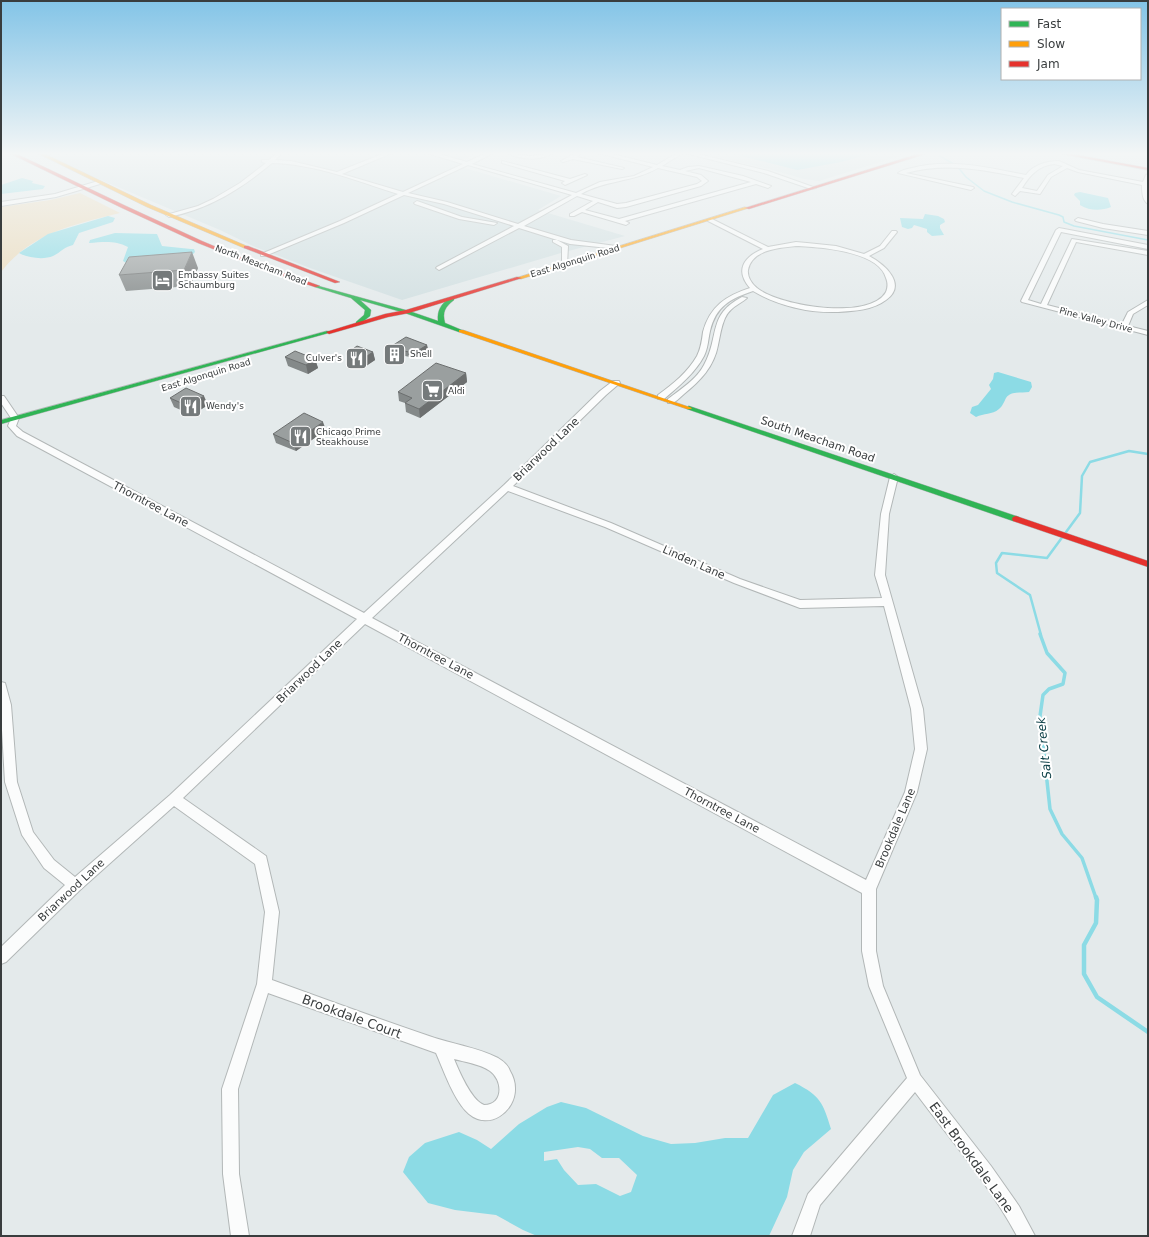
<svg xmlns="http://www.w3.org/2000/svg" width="1149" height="1237" font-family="'DejaVu Sans',sans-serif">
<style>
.built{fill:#d1dfe1}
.green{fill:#ebdaba}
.water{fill:#8cdbe5;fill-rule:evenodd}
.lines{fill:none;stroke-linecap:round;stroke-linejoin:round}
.stream-far3{stroke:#8cdbe5;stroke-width:1.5}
.stream-far2{stroke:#8cdbe5;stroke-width:2.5}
.stream-far1{stroke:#8cdbe5;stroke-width:3.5}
.stream{stroke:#8cdbe5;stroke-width:4.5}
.street-casing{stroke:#b2b7b7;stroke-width:2}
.fast-casing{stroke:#b2b7b7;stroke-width:1}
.slow-casing{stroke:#b2b7b7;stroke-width:1}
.jam-casing{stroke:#b2b7b7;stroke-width:1}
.street{fill:#fbfcfc;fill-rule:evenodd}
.fast{fill:#30b455;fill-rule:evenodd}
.slow{fill:#ff9f0a;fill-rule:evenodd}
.jam{fill:#e5322d;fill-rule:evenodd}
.wall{fill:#848989}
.shaded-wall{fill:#6c6f6f}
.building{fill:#9a9f9f;stroke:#6c6f6f}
.labels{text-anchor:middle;stroke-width:4;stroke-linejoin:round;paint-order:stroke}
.far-street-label{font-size:9px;fill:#393d3e;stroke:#fff}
.far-poi-label{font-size:9px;fill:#393d3e;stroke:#fff;text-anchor:start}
.street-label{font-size:11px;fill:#393d3e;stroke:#fff}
.water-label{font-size:12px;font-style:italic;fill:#0e4148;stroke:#fff}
.near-street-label{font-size:13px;fill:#393d3e;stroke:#fff}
</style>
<rect width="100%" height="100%" fill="#e4eaeb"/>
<g class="built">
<polygon points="37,153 478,153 460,161 458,166 561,196 538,210 625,236 561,253 402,300 310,268 253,246 220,230"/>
<polygon points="698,153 909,153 819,181 804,179 769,169"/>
</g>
<path class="green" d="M80 193 120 213C75 224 31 233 1 272V207L50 200Z"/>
<g class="water">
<polygon points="730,153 873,153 841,162 797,170"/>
<polygon points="22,178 33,181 32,183 45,186 43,189 1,194 1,185"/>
<path d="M1080 192 1108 198 1111 207C1101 211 1090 211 1080 205V201L1074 195 1075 193Z"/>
<polygon points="925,214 938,216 944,219 945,222 940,225 940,228 944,235 932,236 927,232 927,229 914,225 912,228 908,229 902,227 900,218 923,219"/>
<path d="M108 216 115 218 113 222 79 233 73 245C64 247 61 252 53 256 44 260 28 258 19 253L48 234Z"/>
<path d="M115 233 157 234 162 246 191 249H194L195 252 192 255 130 265 123 261 128 247C115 240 103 242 89 243L90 240Z"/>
<path d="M998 372 1031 382 1032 387 1029 392C1021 393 1011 391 1006 398 1004 402 1002 407 999 409 992 415 984 413 976 417L970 413 972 407 978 405 991 389 989 385 993 379 994 373Z"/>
<path d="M795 1083C821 1096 823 1103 831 1129L804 1152 793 1170 787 1197 769 1236H537L523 1230 496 1215 455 1210 428 1203 403 1172 409 1157 425 1143 459 1132 477 1140 491 1149 519 1124 547 1107 561 1102 586 1108 643 1136 671 1144 695 1143 725 1138H748L773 1095ZM578 1147 590 1149 602 1158H619L637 1175 631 1192 620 1196 596 1184 578 1185 564 1170 557 1159 544 1161V1152Z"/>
</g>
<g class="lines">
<polyline class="stream-far3" points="940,156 957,166 966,177 984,191 1012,202 1059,215 1063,217 1064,222 1074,226 1148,240"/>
<polyline class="stream-far2" points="1041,635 1030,595 997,573 996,563 1002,553 1047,558 1080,513 1082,476 1090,462 1129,451 1148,454"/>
<polyline class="stream-far1" points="1040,634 1047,653 1065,673 1063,684 1049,689 1043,695 1040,716 1050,809 1062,834 1082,858 1096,898"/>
<polyline class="stream" points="1096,897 1097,900 1096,923 1084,945 1084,974 1097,997 1148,1032"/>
<defs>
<g id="street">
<path d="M277 153H282L275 160 291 161 337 172 385 153H392L342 174 403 192 463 164 427 153H436L467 162 486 153H493L472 164 576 193 600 182 634 176 653 167 598 153H608L657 165 677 153H683L662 166 680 170 688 167 699 166 743 176 771 186 768 188 756 184 625 221 629 223 626 225 582 212 574 216H570V214L593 201 577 196 524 226 571 240 616 246 618 247V249L570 244 519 228 439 270 436 268 437 267 514 226 444 204 404 195 344 223 265 256H261V254L340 221 398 194C357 181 315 164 272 163 241 189 209 209 169 217L166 215 198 206 213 199 240 183 266 163 262 162V160H269ZM468 165 572 195 518 224 447 202 408 193ZM658 168 697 177 702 181 697 184 626 203 617 204 581 194C605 180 634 182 658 168ZM699 168 751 182 619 219 585 210 598 202 617 208 626 207 701 186 708 181 701 175 685 171Z"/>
<path d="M507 153 531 156 554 153C540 161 521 160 507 153Z"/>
<polygon points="576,153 582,153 577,157 624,168 622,169 573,159 563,162 561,161"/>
<polygon points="685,153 694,153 768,171 816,188 811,189 764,173"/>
<polygon points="502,161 570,179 585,174 587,175 565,185 562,183 565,181 502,163"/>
<path d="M1059 161 1079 170 1143 182 1146 175 1148 174V204C1142 200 1142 191 1142 185L1078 172 1067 168 1051 177 1040 194 1020 191 1015 196 1012 194 1024 178C984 170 946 162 906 173L973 187 974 188 971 190 898 173C902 170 907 169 912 168 950 158 989 168 1026 175 1033 165 1047 161 1059 161ZM1054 164 1063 166 1048 175 1037 191 1022 188C1030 175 1038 166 1054 164Z"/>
<polygon points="98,181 101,183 100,184 56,197 1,206 1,202 55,194"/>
<polygon points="417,201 462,217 497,223 494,225 459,219 415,204 414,203"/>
<polygon points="1078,218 1103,224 1148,231 1148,235 1103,228 1076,221 1075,220"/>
<path d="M708 219H712L768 247 796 242 807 243 836 246 864 254 880 246 892 231H896L897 232 884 248 869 256C884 264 908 284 886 300 873 310 854 311 838 312 809 313 778 306 753 291 730 299 716 306 710 331 708 340 708 348 704 356 695 373 679 386 664 399H658V395C673 384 688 372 697 356 701 348 702 340 703 332 710 306 726 296 750 288 735 271 743 257 763 249L708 221ZM796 246C819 247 879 251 886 278 888 283 888 287 886 292 870 321 778 306 757 288 752 284 747 277 748 270 752 249 780 248 796 246Z"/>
<polygon points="1059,228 1148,245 1148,249 1061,232 1028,300 1041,304 1072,239 1148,251 1148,255 1076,242 1047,305 1122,324 1128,312 1148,300 1148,305 1133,314 1128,326 1148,331 1148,335 1022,302 1021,301 1056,230"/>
<polygon points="553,240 557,240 568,246 567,265 562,264 562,247 553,242"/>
<path d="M742 297 747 298C739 305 730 307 725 318 721 327 720 336 718 345 714 367 700 381 684 394 679 398 675 404 668 403V399C681 389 697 379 704 365 720 336 707 315 742 297Z"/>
<path d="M613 381H619L620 383 606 395 513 486 611 523 740 579 800 600 882 598 875 575 881 514 890 477 894 474 898 477 889 514 885 575 923 709 927 749 917 792 876 889V951L883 986 920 1075 991 1166 1019 1206 1035 1236H1017C989 1184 950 1139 915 1092L820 1205 810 1236H792L808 1194 907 1078 869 986 862 951V893L365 624 183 798 266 856 279 912 272 980C324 999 376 1018 429 1036 451 1044 477 1047 498 1058 503 1061 508 1065 510 1071 513 1076 515 1082 515 1088 516 1111 489 1131 469 1114 454 1101 444 1071 436 1053L268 993 238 1089 239 1174 249 1236H231L223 1174 222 1089 257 984 265 912 255 864 174 806 80 890 6 962 1 964V947L65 885 44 868 22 835 5 782 1 713V682L5 683 11 705 17 782 33 832 54 860 75 877 170 795 357 619 17 436 8 426 11 418 1 403V396H4L19 418 16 426 23 432 364 613 504 485 600 391ZM508 491 605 527 734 583 800 608 884 606 911 709 915 749 905 792 866 880 372 618ZM454 1059C465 1062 480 1064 490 1071 503 1080 504 1105 484 1105 471 1100 459 1071 454 1059Z"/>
</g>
<g id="fast">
<path d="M315 285 409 311 438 321C437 310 441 304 450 298H454V300C445 307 442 312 445 323L464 331 459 332 405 313 360 300 371 310 370 316 360 324H356V322L364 315 365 310 351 298 315 287Z"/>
<polygon points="327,331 332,332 1,424 1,420"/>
<polygon points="689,406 1019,517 1020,519 1019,521 1013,521 687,409 686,408"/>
</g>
<g id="slow">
<polygon points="37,153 43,153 151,205 249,247 244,248 147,207"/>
<polygon points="745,207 749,208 521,279 516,278"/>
<polygon points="459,330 463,330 692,408 691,409 687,409 459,332"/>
</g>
<g id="jam">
<polygon points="9,153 15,153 126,206 202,241 240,257 320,286 315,287 276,274 198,243 122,208"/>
<polygon points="921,153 929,153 749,209 745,208"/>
<polygon points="1056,153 1067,153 1148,168 1148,170"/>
<polygon points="244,246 248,246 340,282 335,283 244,248"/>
<polygon points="517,277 522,278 409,313 388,317 329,334 326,332 385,314 406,310"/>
<polygon points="1016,516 1148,561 1148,567 1013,521 1012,519 1013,517"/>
</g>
</defs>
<use href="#street" class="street-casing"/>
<use href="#fast" class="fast-casing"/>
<use href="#slow" class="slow-casing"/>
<use href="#jam" class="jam-casing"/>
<use href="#street" class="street"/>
<use href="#fast" class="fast"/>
<use href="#slow" class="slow"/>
<use href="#jam" class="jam"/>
</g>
<g class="wall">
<polygon points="198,268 190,286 126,291 119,275"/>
<polygon points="427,345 428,350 415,358 405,356 401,359 388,354 387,349"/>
<polygon points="373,352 375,360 363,368 348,363 346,354"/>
<polygon points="285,357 315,359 318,368 308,374 288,366"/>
<polygon points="466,373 467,382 420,418 406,412 405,403 399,401 398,392"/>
<polygon points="170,398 208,405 192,415 174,407"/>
<polygon points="326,430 296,451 276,443 273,434"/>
</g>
<g class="shaded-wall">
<polygon points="192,252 198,268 190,286 184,270"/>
<polygon points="427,345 428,350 415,358 414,353"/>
<polygon points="404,351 405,356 401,359 400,354"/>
<polygon points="373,352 375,360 363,368 361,360"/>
<polygon points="315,359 318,368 308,374 306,365"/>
<polygon points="466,373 467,382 420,418 419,409"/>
<polygon points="204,396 208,405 192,415 188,406"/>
<polygon points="323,422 326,430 296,451 293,443"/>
</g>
<g class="building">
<polygon points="192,252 184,270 119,275 129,257"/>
<polygon points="406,337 427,345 414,353 404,351 400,354 387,349"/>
<polygon points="357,346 373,352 361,360 346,354"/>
<polygon points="295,351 315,359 306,365 285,357"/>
<polygon points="436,363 466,373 419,409 405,403 412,398 398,392"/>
<polygon points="186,388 204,396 188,406 170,398"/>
<polygon points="304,413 323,422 293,443 273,434"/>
</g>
<linearGradient id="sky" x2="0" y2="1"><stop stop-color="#83c4e7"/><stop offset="0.47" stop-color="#f3f6f6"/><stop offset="1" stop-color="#f3f6f6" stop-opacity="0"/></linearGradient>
<rect width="1149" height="327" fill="url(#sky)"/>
<defs>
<symbol id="hotel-square" viewBox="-11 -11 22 22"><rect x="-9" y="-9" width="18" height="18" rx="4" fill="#757a7b" stroke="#fff"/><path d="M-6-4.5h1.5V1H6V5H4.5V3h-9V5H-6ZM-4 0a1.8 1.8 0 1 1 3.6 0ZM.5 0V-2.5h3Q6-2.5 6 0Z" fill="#fff"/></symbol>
<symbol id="building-square" viewBox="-11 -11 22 22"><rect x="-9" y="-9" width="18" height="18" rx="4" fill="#757a7b" stroke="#fff"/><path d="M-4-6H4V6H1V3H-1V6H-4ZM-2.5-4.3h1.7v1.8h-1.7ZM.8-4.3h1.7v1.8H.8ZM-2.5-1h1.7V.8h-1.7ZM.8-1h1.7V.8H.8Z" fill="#fff"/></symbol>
<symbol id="restaurant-square" viewBox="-11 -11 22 22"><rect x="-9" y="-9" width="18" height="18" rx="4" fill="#757a7b" stroke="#fff"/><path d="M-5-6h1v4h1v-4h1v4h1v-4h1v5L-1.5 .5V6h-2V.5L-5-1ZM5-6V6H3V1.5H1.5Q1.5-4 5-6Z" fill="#fff"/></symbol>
<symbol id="supermarket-square" viewBox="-11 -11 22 22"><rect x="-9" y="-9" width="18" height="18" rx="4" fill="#757a7b" stroke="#fff"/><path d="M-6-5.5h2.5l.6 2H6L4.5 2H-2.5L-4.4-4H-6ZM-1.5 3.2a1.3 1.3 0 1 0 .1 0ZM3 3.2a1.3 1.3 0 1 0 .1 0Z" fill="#fff"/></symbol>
</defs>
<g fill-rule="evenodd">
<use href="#hotel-square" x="150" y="268" width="25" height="25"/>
<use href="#building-square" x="382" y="342" width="25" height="25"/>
<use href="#restaurant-square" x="344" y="346" width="25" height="25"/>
<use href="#supermarket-square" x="420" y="378" width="25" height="25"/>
<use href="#restaurant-square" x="178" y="394" width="25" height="25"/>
<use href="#restaurant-square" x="288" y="424" width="25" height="25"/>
</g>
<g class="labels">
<g class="far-street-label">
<text transform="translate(575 261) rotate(-17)" y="3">East Algonquin Road</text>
<text transform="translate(261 265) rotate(21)" y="3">North Meacham Road</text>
<text transform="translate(1096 320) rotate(15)" y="3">Pine Valley Drive</text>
<text transform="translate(206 375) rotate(-17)" y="3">East Algonquin Road</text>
</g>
<g class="far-poi-label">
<text x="178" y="278">Embassy Suites<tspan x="178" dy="10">Schaumburg</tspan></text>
<text x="410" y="357">Shell</text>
<text x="342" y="361" text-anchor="end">Culver's</text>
<text x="448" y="394">Aldi</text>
<text x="206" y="409">Wendy's</text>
<text x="316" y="435">Chicago Prime<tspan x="316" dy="10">Steakhouse</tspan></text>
</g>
<g class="street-label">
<text transform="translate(818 439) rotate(19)" y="4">South Meacham Road</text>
<text transform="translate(546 449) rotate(-44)" y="4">Briarwood Lane</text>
<text transform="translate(151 504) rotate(28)" y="4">Thorntree Lane</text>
<text transform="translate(694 562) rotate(24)" y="4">Linden Lane</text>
<text transform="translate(436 656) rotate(28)" y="4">Thorntree Lane</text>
<text transform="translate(309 671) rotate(-44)" y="4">Briarwood Lane</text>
<text transform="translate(722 810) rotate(28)" y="4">Thorntree Lane</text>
<text transform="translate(895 828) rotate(-67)" y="4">Brookdale Lane</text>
<text transform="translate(71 890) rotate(-43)" y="4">Briarwood Lane</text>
</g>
<g class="water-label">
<text transform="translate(1044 748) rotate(-96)" y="4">Salt Creek</text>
</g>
<g class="near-street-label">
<text transform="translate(352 1016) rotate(20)" y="5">Brookdale Court</text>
<text transform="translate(972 1157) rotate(54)" y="5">East Brookdale Lane</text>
</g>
</g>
<rect width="1149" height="1237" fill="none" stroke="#393d3e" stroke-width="4"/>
<rect x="1001" y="8" width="140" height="72" fill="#ffffff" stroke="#b0b1b2"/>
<rect x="1009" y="21" width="20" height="6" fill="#30b455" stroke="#b0b1b2"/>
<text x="1037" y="28" font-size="12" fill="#393d3e">Fast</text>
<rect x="1009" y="41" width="20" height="6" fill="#ff9f0a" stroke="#b0b1b2"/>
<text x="1037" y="48" font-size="12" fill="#393d3e">Slow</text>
<rect x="1009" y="61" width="20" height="6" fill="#e5322d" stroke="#b0b1b2"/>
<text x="1037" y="68" font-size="12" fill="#393d3e">Jam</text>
</svg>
